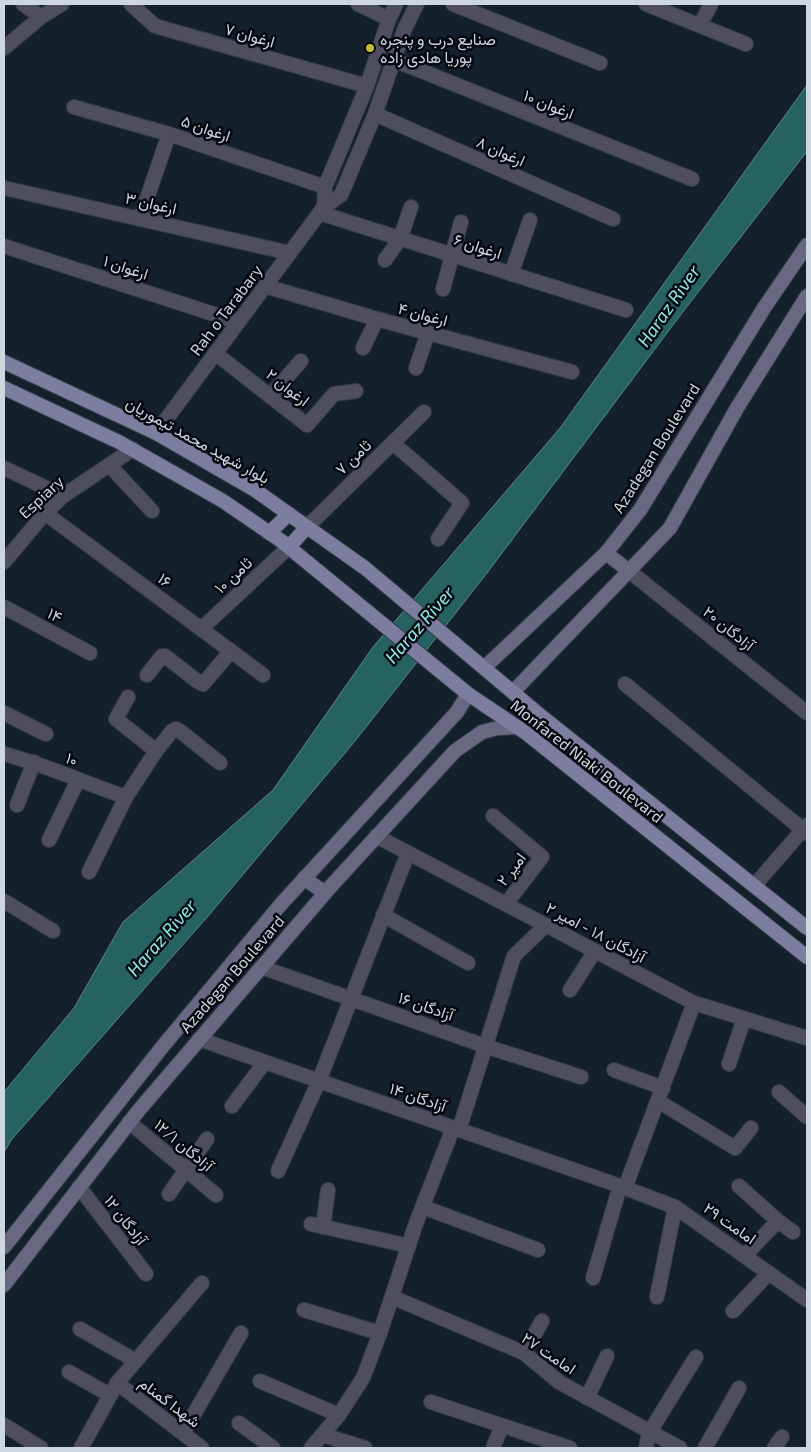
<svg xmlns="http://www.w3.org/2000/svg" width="811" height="1452" font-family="'Exo 2',Vazirmatn,sans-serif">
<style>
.water{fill:#266261;stroke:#588587}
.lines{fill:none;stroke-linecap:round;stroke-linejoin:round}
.minor-casing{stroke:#333d49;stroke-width:16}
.tertiary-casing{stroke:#333d49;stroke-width:16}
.secondary-casing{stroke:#333d49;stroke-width:16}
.primary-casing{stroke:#333d49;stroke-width:16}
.minor{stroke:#4e4e5f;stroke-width:14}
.tertiary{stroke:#4e4e5f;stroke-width:14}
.secondary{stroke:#686883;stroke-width:14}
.primary{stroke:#7c7d9f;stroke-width:14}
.poi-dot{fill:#c9ba3a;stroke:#05090f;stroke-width:2}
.labels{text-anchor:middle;stroke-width:5;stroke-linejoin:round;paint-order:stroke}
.street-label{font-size:16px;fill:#ced6df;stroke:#05090f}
.poi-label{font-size:16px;fill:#ced6df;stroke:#05090f;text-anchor:start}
.water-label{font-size:18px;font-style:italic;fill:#8deeeb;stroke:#05090f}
</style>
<rect width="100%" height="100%" fill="#15202d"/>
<polygon class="water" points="807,85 807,152 805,154 682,313 487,573 355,741 209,915 12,1139 4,1152 4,1092 74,1008 123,922 273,790 373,647 560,428"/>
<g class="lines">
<defs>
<g id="minor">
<polyline points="23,4 41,17"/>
<polyline points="131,4 155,26 367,86"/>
<polyline points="358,4 389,19"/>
<polyline points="453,4 600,63"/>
<polyline points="646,4 746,44"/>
<polyline points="700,25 711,4"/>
<polyline points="4,48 41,17 62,4"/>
<polyline points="394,60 692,179"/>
<polyline points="74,107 169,134 325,187"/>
<polyline points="375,114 613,219"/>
<polyline points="4,188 290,253"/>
<polyline points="320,213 626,310"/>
<polyline points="140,219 169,134"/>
<polyline points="4,246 238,322"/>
<polyline points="385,260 400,239 411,207"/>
<polyline points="511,274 530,220"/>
<polyline points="265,286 377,319 572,372"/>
<polyline points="443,289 461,222"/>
<polyline points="363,348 377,319"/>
<polyline points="215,353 307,425 334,394 356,391"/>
<polyline points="416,368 428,333"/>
<polyline points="270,396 301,361"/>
<polyline points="393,443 462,503 438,539"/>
<polyline points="110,466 152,511"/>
<polyline points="4,468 63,496"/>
<polyline points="45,513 263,675"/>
<polyline points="307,527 424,412"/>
<polyline points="629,571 807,713"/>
<polyline points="4,607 90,653"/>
<polyline points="201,629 289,547"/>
<polyline points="147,675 162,656 165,656 197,681 203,684 231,651"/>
<polyline points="625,684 807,833"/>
<polyline points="4,713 46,734"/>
<polyline points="156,751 172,731 176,729 180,731 220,763"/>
<path d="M4 754C46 765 85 783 126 797"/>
<polyline points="17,805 34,762"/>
<polyline points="493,816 542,857 506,904"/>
<polyline points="376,836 694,1003 807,1038"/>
<polyline points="49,840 78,780"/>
<polyline points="89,872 126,797 156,751 116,719 128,697"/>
<polyline points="754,886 807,825"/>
<polyline points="4,901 53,931"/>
<polyline points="383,915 468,963"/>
<polyline points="261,967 485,1046 581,1077"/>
<polyline points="570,990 595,951"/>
<polyline points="199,1039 620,1186 675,1207 807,1300"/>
<polyline points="729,1064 744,1019"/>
<polyline points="614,1070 663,1088"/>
<polyline points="779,1092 807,1117"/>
<polyline points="658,1101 735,1148 751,1128"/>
<polyline points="232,1106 265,1062"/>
<polyline points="129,1122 216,1195"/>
<polyline points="459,1130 514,956 546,925"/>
<polyline points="278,1171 319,1081 408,853"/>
<polyline points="739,1186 778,1221 793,1232"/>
<polyline points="79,1187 146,1274"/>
<polyline points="625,1188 694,1003"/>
<polyline points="169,1194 207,1139"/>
<polyline points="423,1207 538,1250"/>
<polyline points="311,1224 409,1246"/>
<polyline points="323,1227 328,1190"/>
<polyline points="745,1255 778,1221"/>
<polyline points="593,1278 620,1186"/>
<polyline points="392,1297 524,1353 559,1382 680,1448"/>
<polyline points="657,1297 675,1207"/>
<polyline points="304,1310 380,1333"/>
<polyline points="733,1311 769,1273"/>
<polyline points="80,1329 136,1361"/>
<polyline points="524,1353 542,1321"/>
<polyline points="69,1372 110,1395"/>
<polyline points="260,1381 339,1415"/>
<polyline points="117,1383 202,1448"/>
<polyline points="587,1398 607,1356"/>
<polyline points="431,1402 570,1448"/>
<polyline points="239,1423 273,1448"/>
<polyline points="4,1425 41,1448"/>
<polyline points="183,1433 241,1333"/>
<polyline points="323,1435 365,1448"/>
<polyline points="81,1448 117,1383 202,1283"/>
<polyline points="311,1448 339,1415 363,1378 380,1333 415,1226 453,1128"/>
<polyline points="493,1448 502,1426"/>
<polyline points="646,1448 649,1433 696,1357"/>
<polyline points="705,1448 739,1388"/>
<polyline points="774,1448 782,1437"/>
</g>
<g id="tertiary">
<polyline points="324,207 325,187 367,86 389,19 396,4"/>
<polyline points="156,433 324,207 341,195 375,114 405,28 417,4"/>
<polyline points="4,562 45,513 63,496 133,449"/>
</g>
<g id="secondary">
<polyline points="606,553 629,571"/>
<polyline points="485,667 606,553 640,510 764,308 807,245"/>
<polyline points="513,692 670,528 737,408 807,296"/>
<polyline points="304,878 325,893"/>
<polyline points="4,1247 163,1046 282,903 457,712 468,694"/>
<polyline points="4,1285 139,1110 332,885 455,751 482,732 498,728 518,727"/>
</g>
<g id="primary">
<polyline points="4,362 156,433 255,490 307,527 365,568 541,716 807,928"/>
<polyline points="4,388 119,442 223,501 280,540 468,694 526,733 807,957"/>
<polyline points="269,533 289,514"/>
<polyline points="289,547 307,527"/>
</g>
</defs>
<use href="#minor" class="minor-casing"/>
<use href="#tertiary" class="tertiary-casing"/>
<use href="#secondary" class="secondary-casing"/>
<use href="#primary" class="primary-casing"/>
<use href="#minor" class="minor"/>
<use href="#tertiary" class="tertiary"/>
<use href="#secondary" class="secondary"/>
<use href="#primary" class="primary"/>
</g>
<circle class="poi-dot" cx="370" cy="48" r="5"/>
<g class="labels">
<g class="street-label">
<text transform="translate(250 35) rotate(16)" y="6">ارغوان ۷</text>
<text transform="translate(549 104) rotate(22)" y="6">ارغوان ۱۰</text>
<text transform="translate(206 128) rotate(19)" y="6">ارغوان ۵</text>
<text transform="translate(501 151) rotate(24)" y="6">ارغوان ۸</text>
<text transform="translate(151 203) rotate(13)" y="6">ارغوان ۳</text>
<text transform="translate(478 246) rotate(18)" y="6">ارغوان ۶</text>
<text transform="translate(126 267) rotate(18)" y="6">ارغوان ۱</text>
<text transform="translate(226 310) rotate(-53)" y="6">Rah o Tarabary</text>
<text transform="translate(423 314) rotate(15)" y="6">ارغوان ۴</text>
<text transform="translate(288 387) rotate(38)" y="6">ارغوان ۲</text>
<text transform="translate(198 440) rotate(29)" y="6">بلوار شهید محمد تیموریان</text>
<text transform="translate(656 448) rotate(-58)" y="6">Azadegan Boulevard</text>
<text transform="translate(353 457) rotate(-44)" y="6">ثامن ۷</text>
<text transform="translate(41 497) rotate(-43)" y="6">Espiary</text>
<text transform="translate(233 575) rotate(-43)" y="6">ثامن ۱۰</text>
<text transform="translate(165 580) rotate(37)" y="6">۱۶</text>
<text transform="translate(55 615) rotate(28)" y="6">۱۴</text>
<text transform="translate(729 628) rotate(39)" y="6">آزادگان ۲۰</text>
<text transform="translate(72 759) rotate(23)" y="6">۱۰</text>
<text transform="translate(587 761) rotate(38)" y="6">Monfared Niaki Boulevard</text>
<text transform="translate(511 869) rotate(-53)" y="6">امیر ۲</text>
<text transform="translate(596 932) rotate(28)" y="6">آزادگان ۱۸ - امیر ۲</text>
<text transform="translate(232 974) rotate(-49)" y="6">Azadegan Boulevard</text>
<text transform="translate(426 1006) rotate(19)" y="6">آزادگان ۱۶</text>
<text transform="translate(418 1097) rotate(19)" y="6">آزادگان ۱۴</text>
<text transform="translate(184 1145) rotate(40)" y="6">آزادگان ۱۲/۱</text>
<text transform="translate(126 1220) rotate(52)" y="6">آزادگان ۱۲</text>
<text transform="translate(730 1223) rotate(35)" y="6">امامت ۲۹</text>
<text transform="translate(549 1353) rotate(34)" y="6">امامت ۲۷</text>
<text transform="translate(170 1402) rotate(37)" y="6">شهدا گمنام</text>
</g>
<g class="poi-label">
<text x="380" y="45">صنایع درب و پنجره<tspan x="380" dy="18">پوریا هادی زاده</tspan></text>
</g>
<g class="water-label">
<text transform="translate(669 306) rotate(-55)" y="6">Haraz River</text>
<text transform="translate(420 625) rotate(-49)" y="6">Haraz River</text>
<text transform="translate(162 938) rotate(-49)" y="6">Haraz River</text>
</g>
</g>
<rect width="811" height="1452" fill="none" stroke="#ced6df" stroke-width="10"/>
</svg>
